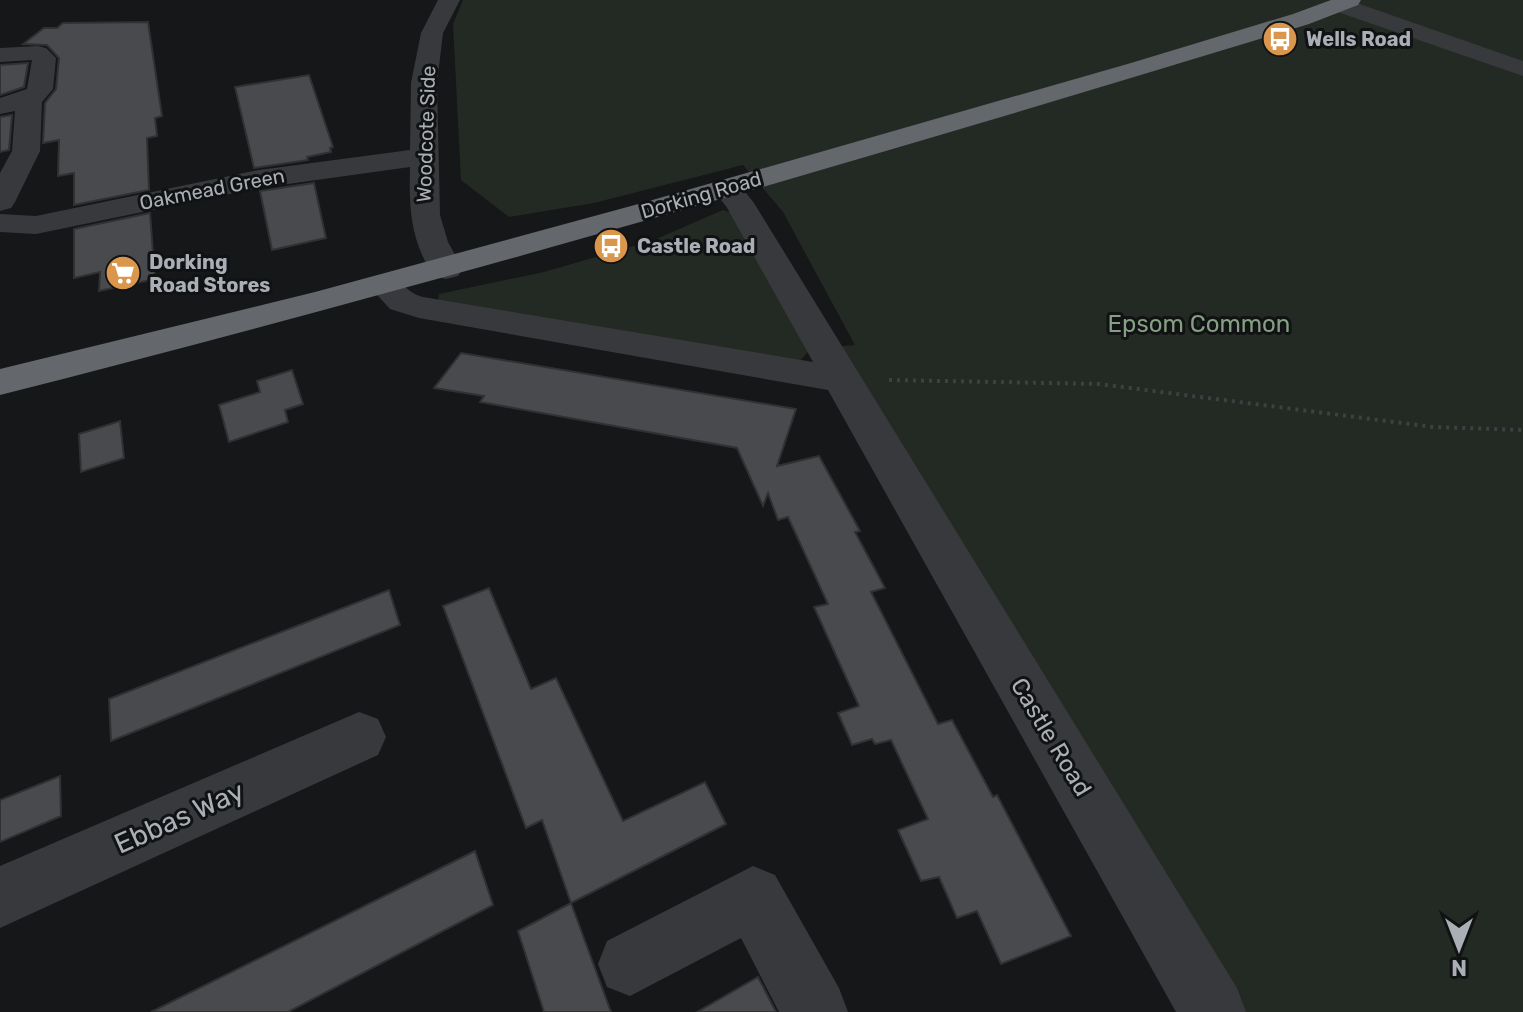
<svg xmlns="http://www.w3.org/2000/svg" width="1523" height="1012" font-family="Rubik,sans-serif">
<style>
.green{fill:#232a23}
.building{fill:#484a4d;stroke:#313134;stroke-width:2}
.lines{fill:none;stroke-linecap:round;stroke-linejoin:round}
.path{stroke:#3e4043;stroke-width:4;stroke-dasharray:3 5;stroke-linecap:butt}
.minor{fill:#38393c;fill-rule:evenodd}
.highway{fill:#64686d;fill-rule:evenodd}
.labels{text-anchor:middle;stroke-width:6;stroke-linejoin:round;paint-order:stroke}
.far-poi-label{font-size:20px;font-weight:bold;fill:#aaafb6;stroke:#111213;text-anchor:start}
.far-street-label{font-size:20px;fill:#aaafb6;stroke:#111213}
.park-label{font-size:24px;fill:#869f84;stroke:#111213}
.street-label{font-size:24px;fill:#aaafb6;stroke:#111213}
.near-street-label{font-size:28px;fill:#aaafb6;stroke:#111213}
</style>
<rect width="100%" height="100%" fill="#161718"/>
<g class="green">
<polygon points="463,0 1523,0 1523,1012 1239,1012 833,347 855,345 783,212 743,165 594,203 509,217 461,180 453,24"/>
<polygon points="723,210 735,214 808,352 798,363 438,301 439,294 544,272 654,240"/>
</g>
<g class="building">
<polygon points="148,22 162,116 155,118 157,136 147,138 149,190 74,205 74,173 58,176 59,140 43,143 45,103 56,89 59,58 47,45 23,44 44,28 57,28 63,23"/>
<polygon points="28,63 24,87 0,95 0,65"/>
<polygon points="309,75 333,147 330,148 331,152 307,157 308,160 254,168 235,87"/>
<polygon points="12,115 9,150 0,152 0,117"/>
<polygon points="314,183 326,238 272,250 260,191"/>
<polygon points="150,213 155,279 99,291 100,272 74,278 74,229"/>
<polygon points="461,353 796,409 777,466 819,456 860,531 855,532 885,588 871,592 938,724 952,720 993,797 997,795 1071,936 1001,964 977,911 957,918 939,877 921,881 898,830 928,819 891,740 875,744 872,739 852,745 838,713 859,706 814,607 828,604 788,517 778,520 768,493 763,506 737,448 480,402 484,396 434,388"/>
<polygon points="292,370 303,404 285,410 288,422 229,442 219,405 260,392 257,381"/>
<polygon points="120,421 124,458 81,472 79,434"/>
<polygon points="489,588 531,689 556,678 623,821 705,782 726,824 571,903 542,820 526,828 443,606"/>
<polygon points="389,590 400,625 111,741 109,699"/>
<polygon points="60,776 61,816 0,842 0,800"/>
<polygon points="475,851 493,905 288,1012 151,1012"/>
<polygon points="571,903 611,1012 544,1012 518,931"/>
<polygon points="758,977 776,1012 697,1012"/>
</g>
<g class="lines">
<polyline class="path" points="889,380 1099,384 1433,427 1523,430"/>
<g class="minor">
<path d="M438 0H460L443 33 437 83 440 215 448 242 463 269 458 276 446 279 434 276C410 241 409 208 410 167L259 188 36 234 0 232V214L36 216 259 170 410 150 411 83 421 33Z"/>
<polygon points="1334,0 1348,0 1523,61 1523,76 1332,10 1329,5"/>
<polygon points="38,46 46,48 56,58 53,89 42,102 40,151 15,202 11,208 0,211 0,173 12,151 15,111 0,114 0,98 27,89 32,60 0,62 0,48"/>
<path d="M726 179 737 182 754 203 1237 988 1246 1012H1176L828 390 419 318 390 309 369 286 374 279C403 272 400 291 423 297L813 362 726 206 711 188 715 182Z"/>
<polygon points="359,712 378,719 386,737 378,755 0,928 0,866"/>
<polygon points="753,866 775,875 839,988 848,1012 779,1012 741,938 630,996 607,987 598,964 607,941"/>
</g>
<path class="highway" d="M1331 0H1361L1358 5 1309 24C875 157 440 283 0 395V369L315 292 642 203 1131 63 1293 14Z"/>
</g>
<defs>
<symbol id="bus-disc" viewBox="-11 -11 22 22"><circle r="9.5" fill="#da964c" stroke="#111213"/><path d="M-5-6H5V4H4V6H2V4H-2V6H-4V4H-5ZM-3.5-4V0h7V-4ZM-3.5 1.2v1.5H-2V1.2ZM2 1.2v1.5H3.5V1.2Z" fill="#fff"/></symbol>
<symbol id="supermarket-disc" viewBox="-11 -11 22 22"><circle r="9.5" fill="#da964c" stroke="#111213"/><path d="M-6-5.5h2.5l.6 2H6L4.5 2H-2.5L-4.4-4H-6ZM-1.5 3.2a1.3 1.3 0 1 0 .1 0ZM3 3.2a1.3 1.3 0 1 0 .1 0Z" fill="#fff"/></symbol>
</defs>
<g fill-rule="evenodd">
<use href="#bus-disc" x="1260" y="19" width="40" height="40"/>
<use href="#bus-disc" x="591" y="226" width="40" height="40"/>
<use href="#supermarket-disc" x="103" y="253" width="40" height="40"/>
</g>
<g class="labels">
<g class="far-poi-label">
<text x="1306" y="46">Wells Road</text>
<text x="637" y="253">Castle Road</text>
<text x="149" y="269">Dorking<tspan x="149" dy="23">Road Stores</tspan></text>
</g>
<g class="far-street-label">
<text transform="translate(426 134) rotate(-88)" y="7">Woodcote Side</text>
<text transform="translate(212 189) rotate(-11)" y="7">Oakmead Green</text>
<text transform="translate(701 195) rotate(-16)" y="7">Dorking Road</text>
</g>
<g class="park-label">
<text x="1199" y="332">Epsom Common</text>
</g>
<g class="street-label">
<text transform="translate(1051 737) rotate(59)" y="8">Castle Road</text>
</g>
<g class="near-street-label">
<text transform="translate(179 817) rotate(-24)" y="10">Ebbas Way</text>
</g>
</g>
<g transform="translate(1459 948) rotate(180)" stroke="#111213" stroke-width="6" paint-order="stroke">
<path d="M0-6L14 30L0 20L-14 30Z" fill="#aaafb6"/>
<text y="-12" font-size="22" font-weight="bold" text-anchor="middle" fill="#aaafb6">N</text>
</g>
</svg>
